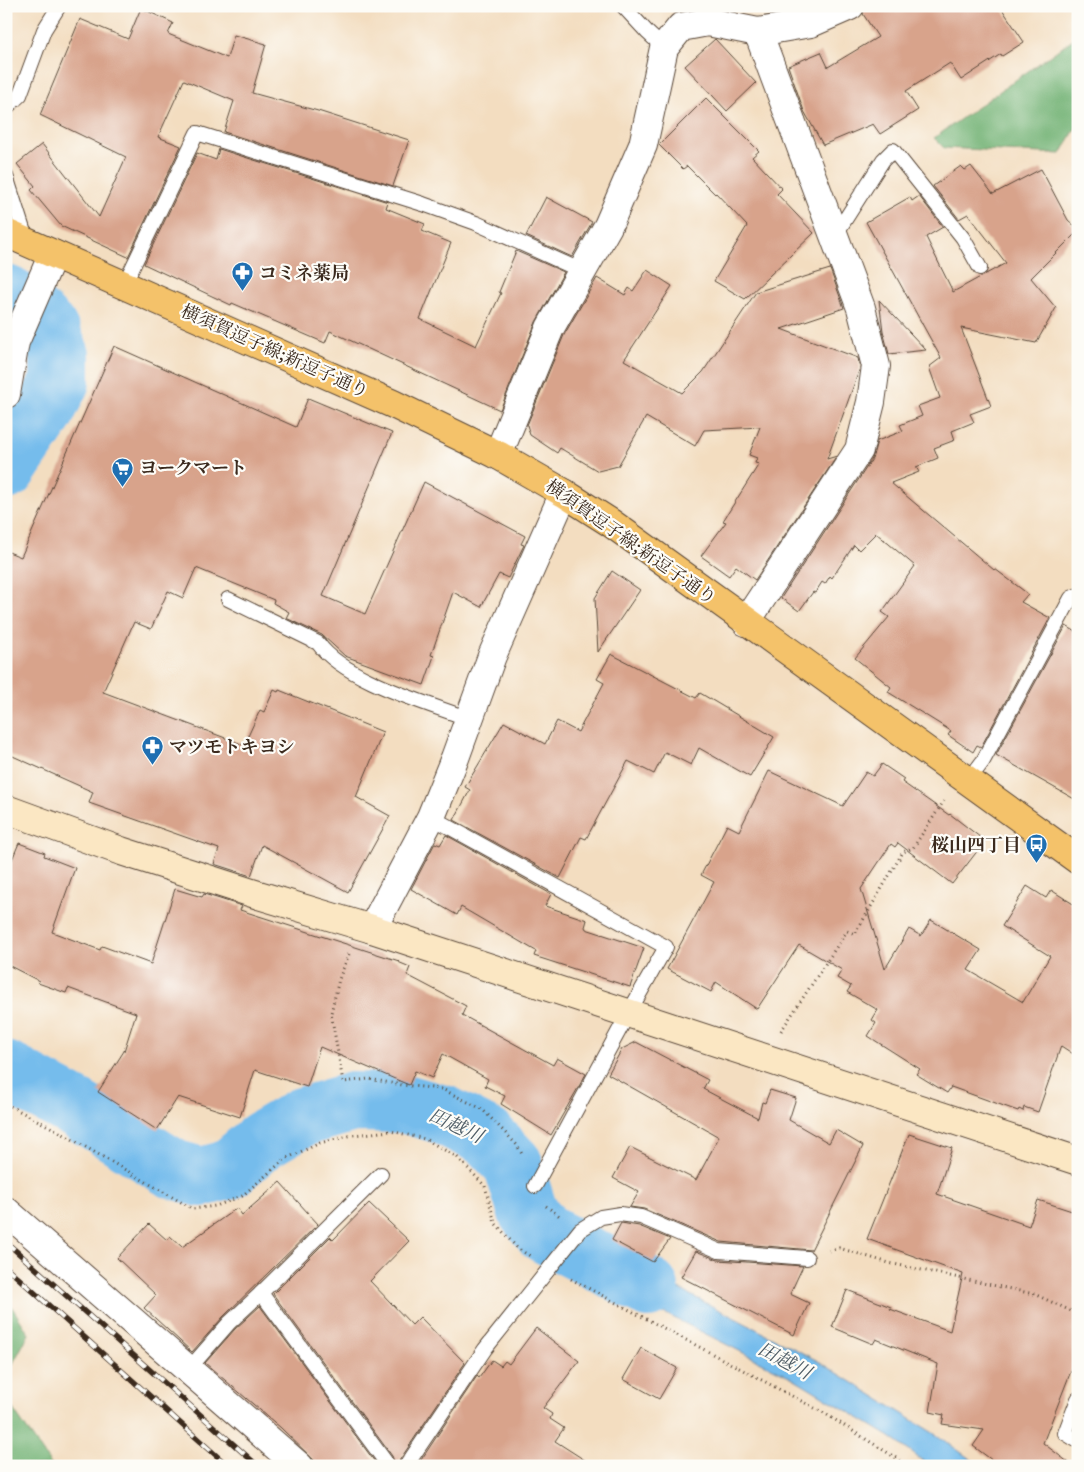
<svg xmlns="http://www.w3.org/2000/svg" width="1084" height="1472" font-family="'IM FELL Great Primer','Noto Serif JP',serif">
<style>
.forest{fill:#72b274;stroke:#566e49}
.water{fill:#74bcec;stroke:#587385}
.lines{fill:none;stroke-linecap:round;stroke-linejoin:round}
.river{stroke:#74bcec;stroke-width:60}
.building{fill:#d8a38b}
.lane-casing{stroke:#574536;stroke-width:16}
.street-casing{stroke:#574536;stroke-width:30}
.secondary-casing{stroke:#574536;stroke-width:30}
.primary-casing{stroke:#574536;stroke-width:30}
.path{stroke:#574536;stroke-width:3;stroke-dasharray:1 4;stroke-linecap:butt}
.lane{stroke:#fff;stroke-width:14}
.street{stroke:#fff;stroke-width:28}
.secondary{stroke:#fbe7c3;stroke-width:28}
.primary{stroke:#f4c26a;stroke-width:28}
.rail-casing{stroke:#3b2a1e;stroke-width:5.5}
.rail{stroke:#fdfcf7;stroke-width:4;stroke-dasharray:11;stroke-linecap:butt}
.labels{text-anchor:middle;stroke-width:4.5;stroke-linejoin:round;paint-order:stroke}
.poi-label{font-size:18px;font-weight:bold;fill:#3b2a1e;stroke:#fdfcf7;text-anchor:start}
.street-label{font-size:18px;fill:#3b2a1e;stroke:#fdfcf7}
.water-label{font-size:19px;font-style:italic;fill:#4f5d66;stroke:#fdfcf7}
</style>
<rect width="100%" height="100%" fill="#fdfcf7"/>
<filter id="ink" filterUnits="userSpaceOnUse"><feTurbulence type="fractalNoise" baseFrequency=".02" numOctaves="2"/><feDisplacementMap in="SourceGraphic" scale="10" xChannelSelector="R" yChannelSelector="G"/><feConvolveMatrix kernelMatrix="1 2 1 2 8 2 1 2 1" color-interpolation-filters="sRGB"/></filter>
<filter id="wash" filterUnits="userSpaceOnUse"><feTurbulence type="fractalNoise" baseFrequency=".0096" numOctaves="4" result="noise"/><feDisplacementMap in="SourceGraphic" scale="20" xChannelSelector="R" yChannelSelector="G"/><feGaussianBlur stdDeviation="1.12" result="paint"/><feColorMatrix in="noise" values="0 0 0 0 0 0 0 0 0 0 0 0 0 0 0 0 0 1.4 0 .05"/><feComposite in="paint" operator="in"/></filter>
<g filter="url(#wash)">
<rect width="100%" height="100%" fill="#f3ddc0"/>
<g class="forest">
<polygon points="1076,37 1078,37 1078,124 1061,154 944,148 934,138"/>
<polygon points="6,1301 10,1304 29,1334 6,1376"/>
<polygon points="6,1399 52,1466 6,1466"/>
</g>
<polygon class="water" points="586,1241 820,1362 938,1436 980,1466 930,1466 890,1437 793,1378 565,1263"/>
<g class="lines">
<g class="river">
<polyline points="6,295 19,301 49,330 60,355 60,381 45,412 6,470"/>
<polyline points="6,1071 77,1109 173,1169 201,1177 228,1170 263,1140 302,1117 353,1102 402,1103 444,1115 487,1137 513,1164 528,1212 544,1233 649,1288"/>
</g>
</g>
<g id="blocks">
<g class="building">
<polygon points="865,6 1000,6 1024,42 1002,56 1001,54 961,80 950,63 906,91 918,110 880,134 873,124 823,145 804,111 788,66 821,52 828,67 878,37 863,14"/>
<polygon points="141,8 173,23 168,34 227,58 234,35 266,44 252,93 318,111 409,140 393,186 224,132 234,101 184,80 158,137 181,146 128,257 61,226 31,190 35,186 17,164 42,144 99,217 126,157 40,115 80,19 128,39"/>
<polygon points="715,39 756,83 727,111 685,66"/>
<polygon points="706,98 759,151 752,157 782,189 777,194 814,233 745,299 714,281 747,226 716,193 715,194 687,166 683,169 659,145"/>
<polygon points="219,149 388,202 386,208 425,224 422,231 451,243 420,319 476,346 501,293 499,292 516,251 564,272 536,322 500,410 330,331 325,343 232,303 231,305 144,264 197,153 216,160"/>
<polygon points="961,166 965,170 971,166 993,194 1041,169 1068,220 1078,229 1078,231 1031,278 1056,308 1036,343 961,328 991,406 970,414 974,422 952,431 955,440 934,448 938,458 916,467 919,472 891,483 994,570 995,569 1028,594 1021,602 1050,618 981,747 977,745 973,752 948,735 951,731 888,692 891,687 855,658 889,617 882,612 915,566 876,533 859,550 854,545 832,578 830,576 825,584 822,582 815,593 813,592 799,611 781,598 872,459 877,441 903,431 900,425 922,416 918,406 940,398 929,367 941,358 866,222 910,197 912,201 919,196 943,227 926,237 953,292 1006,263 968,214 959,219 933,186"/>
<polygon points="546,197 592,222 572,257 526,236"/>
<polygon points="830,269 844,308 781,329 858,358 860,368 827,459 837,456 755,580 736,566 729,576 701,556 726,522 723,521 759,464 755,463 757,458 749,455 760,427 704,430 695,446 646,417 618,466 598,471 560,448 557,453 530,435 527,425 564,335 597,278 625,295 629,288 633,291 647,270 672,286 624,360 682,393 703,372 756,292"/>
<polygon points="879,300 926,350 889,354 883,331"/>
<polygon points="114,346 296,427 308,398 392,433 323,596 365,614 424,482 525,536 521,544 524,545 508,578 499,574 481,607 453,592 431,655 434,656 424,685 345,656 322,635 286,618 289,612 273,603 274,600 196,568 183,598 168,591 151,629 134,622 103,692 244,745 260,710 264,712 274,690 278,692 279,690 383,732 356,797 390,816 348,892 262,845 251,876 214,864 219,849 89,803 93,792 6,753 6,551 21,557"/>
<polygon points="612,571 640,590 598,652 595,598"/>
<polygon points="1066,626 1078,633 1078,801 996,755"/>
<polygon points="611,654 696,698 700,693 774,737 750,777 699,748 691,765 665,752 654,774 628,761 586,839 581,837 560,878 454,820 470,790 465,787 504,722 545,744 557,721 578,732 604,683 597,679"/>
<polygon points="882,764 904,779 902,782 949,815 950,814 985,841 952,884 898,843 895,847 891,844 861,889 885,969 909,929 921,936 931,920 981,950 968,970 1023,1002 1050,956 1002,926 1027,886 1046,898 1051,890 1078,907 1078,1057 1061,1046 1038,1112 1024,1107 1023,1111 1019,1109 1018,1111 951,1087 947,1093 916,1074 920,1069 868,1036 876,1023 872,1020 878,1010 847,992 851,986 837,978 842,970 799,945 757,1009 716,982 711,992 667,969 714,882 701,875 727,825 739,831 769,771 843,806 866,772 873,776"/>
<polygon points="446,835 551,894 545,906 587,920 585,927 586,929 644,948 630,987 534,956 536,951 461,907 457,915 411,889 435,843 440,845"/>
<polygon points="19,843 45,853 44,856 75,868 52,932 100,950 102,946 151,964 175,889 202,897 204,894 242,906 240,910 399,961 398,962 410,967 407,975 466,1006 462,1015 553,1065 557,1058 586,1074 551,1135 501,1104 505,1096 485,1086 488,1079 443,1054 432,1078 415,1071 409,1085 320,1047 307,1087 255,1070 240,1117 178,1097 157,1130 98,1092 124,1051 136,1013 68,988 66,993 38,983 39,981 6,964 6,874"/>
<polygon points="636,1042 708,1080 703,1089 758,1118 762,1102 765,1103 770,1090 796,1098 789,1120 829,1143 836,1130 863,1146 811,1250 721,1242 644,1209 630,1207 639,1192 613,1178 630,1147 696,1180 719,1137 608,1074 622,1049"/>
<polygon points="909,1134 952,1148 937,1194 1029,1226 1038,1200 1078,1213 1078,1353 1043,1443 1073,1466 1000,1466 973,1446 984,1430 942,1424 944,1415 930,1412 938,1364 876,1339 873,1344 832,1327 847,1290 891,1307 890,1309 950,1331 963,1274 867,1239"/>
<polygon points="280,1182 318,1224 223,1317 192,1352 144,1308 156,1295 117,1258 149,1224 167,1240 170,1236 182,1247 237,1208 242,1215"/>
<polygon points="369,1203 409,1241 370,1281 412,1325 420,1317 465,1363 399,1461 397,1466 392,1466 394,1461 392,1456 273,1294 330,1237 333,1240"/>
<polygon points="621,1223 639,1226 670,1239 653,1262 612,1240"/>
<polygon points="696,1251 718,1260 803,1266 790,1294 809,1303 794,1335 681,1277"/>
<polygon points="260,1306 378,1466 320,1466 281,1428 205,1363 235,1329"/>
<polygon points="536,1328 579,1361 543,1408 552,1414 550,1419 564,1428 555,1441 594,1466 417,1466 477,1376 479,1378 492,1360 501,1366 505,1361 509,1364"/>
<polygon points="641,1348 677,1368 659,1399 623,1379"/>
</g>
</g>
</g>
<g filter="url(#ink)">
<use href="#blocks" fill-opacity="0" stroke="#574536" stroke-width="1"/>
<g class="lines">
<defs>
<g id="lane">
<polyline points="623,6 648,33 664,48"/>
<polyline points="6,108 20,95 44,30 59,6"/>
<polyline points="6,176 27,242"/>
<polyline points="834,237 883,160 893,150 963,238 980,268"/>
<polyline points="124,285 197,133 423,204 476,223 582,271"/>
<path d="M228 599 318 643C344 680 427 703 469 719"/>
<polyline points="968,781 983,761 1071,598 1078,595"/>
<polyline points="431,817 666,947 628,1014 535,1186"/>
<polyline points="381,1174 261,1293 385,1461"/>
<polyline points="188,1370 229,1323 261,1293"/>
<polyline points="1078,1399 1065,1433 1078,1441"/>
<polyline points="406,1466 485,1349 580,1230 601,1217 620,1214 641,1217 719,1251 807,1258"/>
</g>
<g id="street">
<polyline points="6,394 15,342 53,254"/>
<polyline points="498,455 550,328 608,226 643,145 664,48 681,27 708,22 758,32"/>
<polyline points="746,622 859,450 871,402 876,366 861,308 758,32 811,23 850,6"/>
<polyline points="372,929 431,817 455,758 492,656 564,493"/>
<polyline points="6,1211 299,1466"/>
</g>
<polyline id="secondary" points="6,809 121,851 252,893 372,929 1078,1161"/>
<polyline id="primary" points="6,233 393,404 498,455 564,493 611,523 1078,860"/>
</defs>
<use href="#lane" class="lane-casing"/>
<use href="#street" class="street-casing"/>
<use href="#secondary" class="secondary-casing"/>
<use href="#primary" class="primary-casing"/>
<g class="path">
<polyline points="349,954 339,979 331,1013 343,1082 369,1079 402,1085 442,1089 482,1109 517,1145 523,1156"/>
<polyline points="781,1031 847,931 855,934 903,852 913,848 944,801"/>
<polyline points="6,1104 58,1131 193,1209 216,1206 242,1196 285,1159 320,1143 353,1135 391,1131 425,1139 457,1157 485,1186 495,1223 517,1248 530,1256"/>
<polyline points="546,1206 561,1217"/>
<polyline points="829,1251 839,1248 889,1263 1034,1294 1078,1314"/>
<polyline points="571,1279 824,1413 909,1466"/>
</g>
<use href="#lane" class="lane"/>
<use href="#street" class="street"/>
<use href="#secondary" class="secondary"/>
<use href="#primary" class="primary"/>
<defs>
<g id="rail">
<polyline points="6,1242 258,1466"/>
<polyline points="6,1267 228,1466"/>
</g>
</defs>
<use href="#rail" class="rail-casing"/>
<use href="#rail" class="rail"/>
</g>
</g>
<defs>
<symbol id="pharmacy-pin" viewBox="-11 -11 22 30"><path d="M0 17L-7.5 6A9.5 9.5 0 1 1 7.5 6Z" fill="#1f6fb2" stroke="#fdfcf7"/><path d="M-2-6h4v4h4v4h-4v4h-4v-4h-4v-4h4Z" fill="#fff"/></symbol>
<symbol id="supermarket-pin" viewBox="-11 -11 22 30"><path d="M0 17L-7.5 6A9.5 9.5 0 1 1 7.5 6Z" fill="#1f6fb2" stroke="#fdfcf7"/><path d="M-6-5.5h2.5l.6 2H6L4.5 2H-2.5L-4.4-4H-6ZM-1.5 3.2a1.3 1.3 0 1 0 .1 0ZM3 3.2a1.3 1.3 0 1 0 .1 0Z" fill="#fff"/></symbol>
<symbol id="bus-pin" viewBox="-11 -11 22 30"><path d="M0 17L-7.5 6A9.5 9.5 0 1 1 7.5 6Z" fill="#1f6fb2" stroke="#fdfcf7"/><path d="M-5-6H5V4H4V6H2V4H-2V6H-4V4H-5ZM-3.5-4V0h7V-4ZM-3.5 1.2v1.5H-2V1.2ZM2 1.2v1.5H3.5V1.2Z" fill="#fff"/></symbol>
</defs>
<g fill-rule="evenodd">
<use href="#pharmacy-pin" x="230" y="260" width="25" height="34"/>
<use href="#supermarket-pin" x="110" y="456" width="25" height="34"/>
<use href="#pharmacy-pin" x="140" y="734" width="25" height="34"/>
<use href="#bus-pin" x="1024" y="832" width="25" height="34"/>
</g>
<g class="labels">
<g class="poi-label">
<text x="259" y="279">コミネ薬局</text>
<text x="139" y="474">ヨークマート</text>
<text x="169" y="753">マツモトキヨシ</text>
<text x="1021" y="851" text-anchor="end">桜山四丁目</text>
</g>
<g class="street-label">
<text transform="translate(275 351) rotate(24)" y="6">横須賀逗子線;新逗子通り</text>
<text transform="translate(631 542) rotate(35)" y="6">横須賀逗子線;新逗子通り</text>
</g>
<g class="water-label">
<text transform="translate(456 1125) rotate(25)" y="7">田越川</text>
<text transform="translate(785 1360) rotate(28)" y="7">田越川</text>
</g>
</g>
<rect width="1084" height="1472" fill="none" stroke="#fdfcf7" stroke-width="25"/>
</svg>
